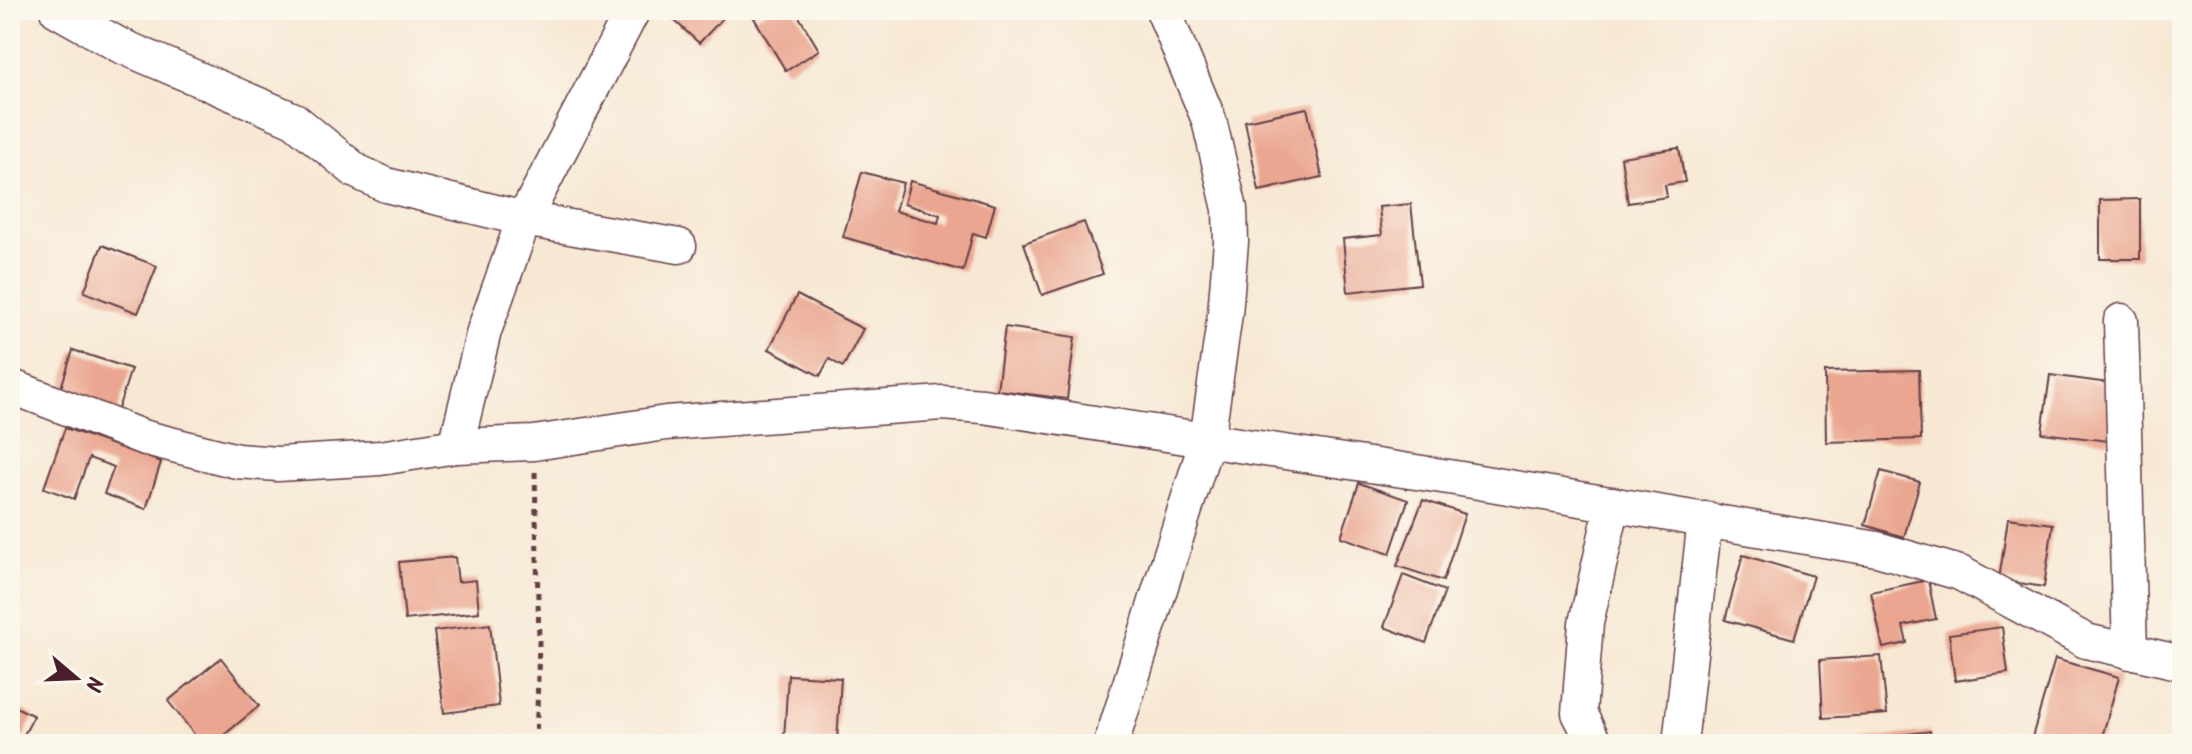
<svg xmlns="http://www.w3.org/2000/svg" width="2192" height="754" font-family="Kalam,sans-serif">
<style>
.building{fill:#eaa690}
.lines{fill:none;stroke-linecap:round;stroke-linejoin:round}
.minor-casing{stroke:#643d44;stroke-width:37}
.path{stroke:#643d44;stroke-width:5;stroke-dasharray:6 6;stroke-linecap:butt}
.minor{stroke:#fff;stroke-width:34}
</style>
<rect width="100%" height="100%" fill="#fbf7ec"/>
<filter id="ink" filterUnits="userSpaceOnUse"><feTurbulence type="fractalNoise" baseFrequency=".0125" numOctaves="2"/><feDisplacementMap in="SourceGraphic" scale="16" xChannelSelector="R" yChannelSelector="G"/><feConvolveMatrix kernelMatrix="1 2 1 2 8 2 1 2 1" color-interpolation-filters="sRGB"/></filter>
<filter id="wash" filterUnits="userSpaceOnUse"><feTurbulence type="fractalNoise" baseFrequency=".006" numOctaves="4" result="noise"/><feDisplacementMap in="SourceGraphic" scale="32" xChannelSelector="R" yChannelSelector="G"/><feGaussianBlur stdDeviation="1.8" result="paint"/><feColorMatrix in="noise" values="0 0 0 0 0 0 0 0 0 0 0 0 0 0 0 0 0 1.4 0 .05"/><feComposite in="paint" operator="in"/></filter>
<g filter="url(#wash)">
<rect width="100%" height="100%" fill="#f7e8d4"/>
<g id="blocks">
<g class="building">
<polygon points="663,10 716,10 724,17 699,43"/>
<polygon points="768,10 795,10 819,50 786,71 754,18"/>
<polygon points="1307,108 1322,177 1259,191 1245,121"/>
<polygon points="1679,148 1685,182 1665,185 1667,197 1628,203 1621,157"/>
<polygon points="862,172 903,183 895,211 938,223 940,215 904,204 910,181 995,205 986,237 973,233 963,271 843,237"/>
<polygon points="2140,199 2140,259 2100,259 2100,200"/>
<polygon points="1411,204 1420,284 1348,292 1343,239 1382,235 1379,207"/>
<polygon points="1084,222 1103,274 1042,295 1024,243"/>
<polygon points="102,245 157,266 138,313 84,292"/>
<polygon points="797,295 863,329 843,367 829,359 820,376 769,349"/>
<polygon points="1005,327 1075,337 1067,399 997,390"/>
<polygon points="73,350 131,369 117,412 59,394"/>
<polygon points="1919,370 1921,439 1826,442 1825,372"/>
<polygon points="2050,375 2116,384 2108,441 2042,433"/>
<polygon points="65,428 161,462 146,509 104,494 114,467 89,458 74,499 44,488"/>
<polygon points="1881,471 1920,482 1904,537 1865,525"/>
<polygon points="1359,483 1408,500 1390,554 1341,537"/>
<polygon points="1423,500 1465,514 1443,581 1397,566"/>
<polygon points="2008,518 2053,524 2044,587 1999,580"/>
<polygon points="1743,555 1813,576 1794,639 1725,620"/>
<polygon points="455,557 458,582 476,580 479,612 405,620 399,562"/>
<polygon points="1403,575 1445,591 1426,643 1384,627"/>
<polygon points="1928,580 1936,619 1903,626 1907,643 1883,648 1871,592"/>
<polygon points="490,624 499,706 444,713 434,631"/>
<polygon points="2002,627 2008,673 1955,681 1949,634"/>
<polygon points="1881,656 1887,714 1823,718 1820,660"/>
<polygon points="221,658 259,706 213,744 202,744 168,701"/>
<polygon points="2055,659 2119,677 2100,744 2030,744"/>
<polygon points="788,675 841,678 837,742 784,739"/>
<polygon points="10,704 34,716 19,744 10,744"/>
<polygon points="1930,731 1932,744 1861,744 1861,740"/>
</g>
</g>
</g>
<g filter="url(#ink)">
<use href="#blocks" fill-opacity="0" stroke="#643d44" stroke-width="2"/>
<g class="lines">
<defs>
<g id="minor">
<polyline points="57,10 119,45 294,120 356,171 386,185 524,219 679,246"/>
<polyline points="2121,321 2130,652"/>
<polyline points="10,386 142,437 237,461 278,464 380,458 456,446 534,443 666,423 942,403 983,406 1455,478 1877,549 1960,573 2086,641 2182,663"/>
<polyline points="456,446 484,331 524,219 633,10"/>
<polyline points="1111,744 1207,440 1225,314 1231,242 1230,209 1209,120 1163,10"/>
<polyline points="1595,744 1579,713 1586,623 1613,504"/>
<polyline points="1680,744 1705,519"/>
</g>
</defs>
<use href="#minor" class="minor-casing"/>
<polyline class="path" points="535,472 539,642 536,744"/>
<use href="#minor" class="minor"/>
</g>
</g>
<rect width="2192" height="754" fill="none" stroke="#fbf7ec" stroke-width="40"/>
<g transform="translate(76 678) rotate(109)" stroke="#fbf7ec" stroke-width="6" paint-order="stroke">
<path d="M0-6L14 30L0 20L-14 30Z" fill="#4a1f2b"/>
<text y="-12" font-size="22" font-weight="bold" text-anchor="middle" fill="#4a1f2b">N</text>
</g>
</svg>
